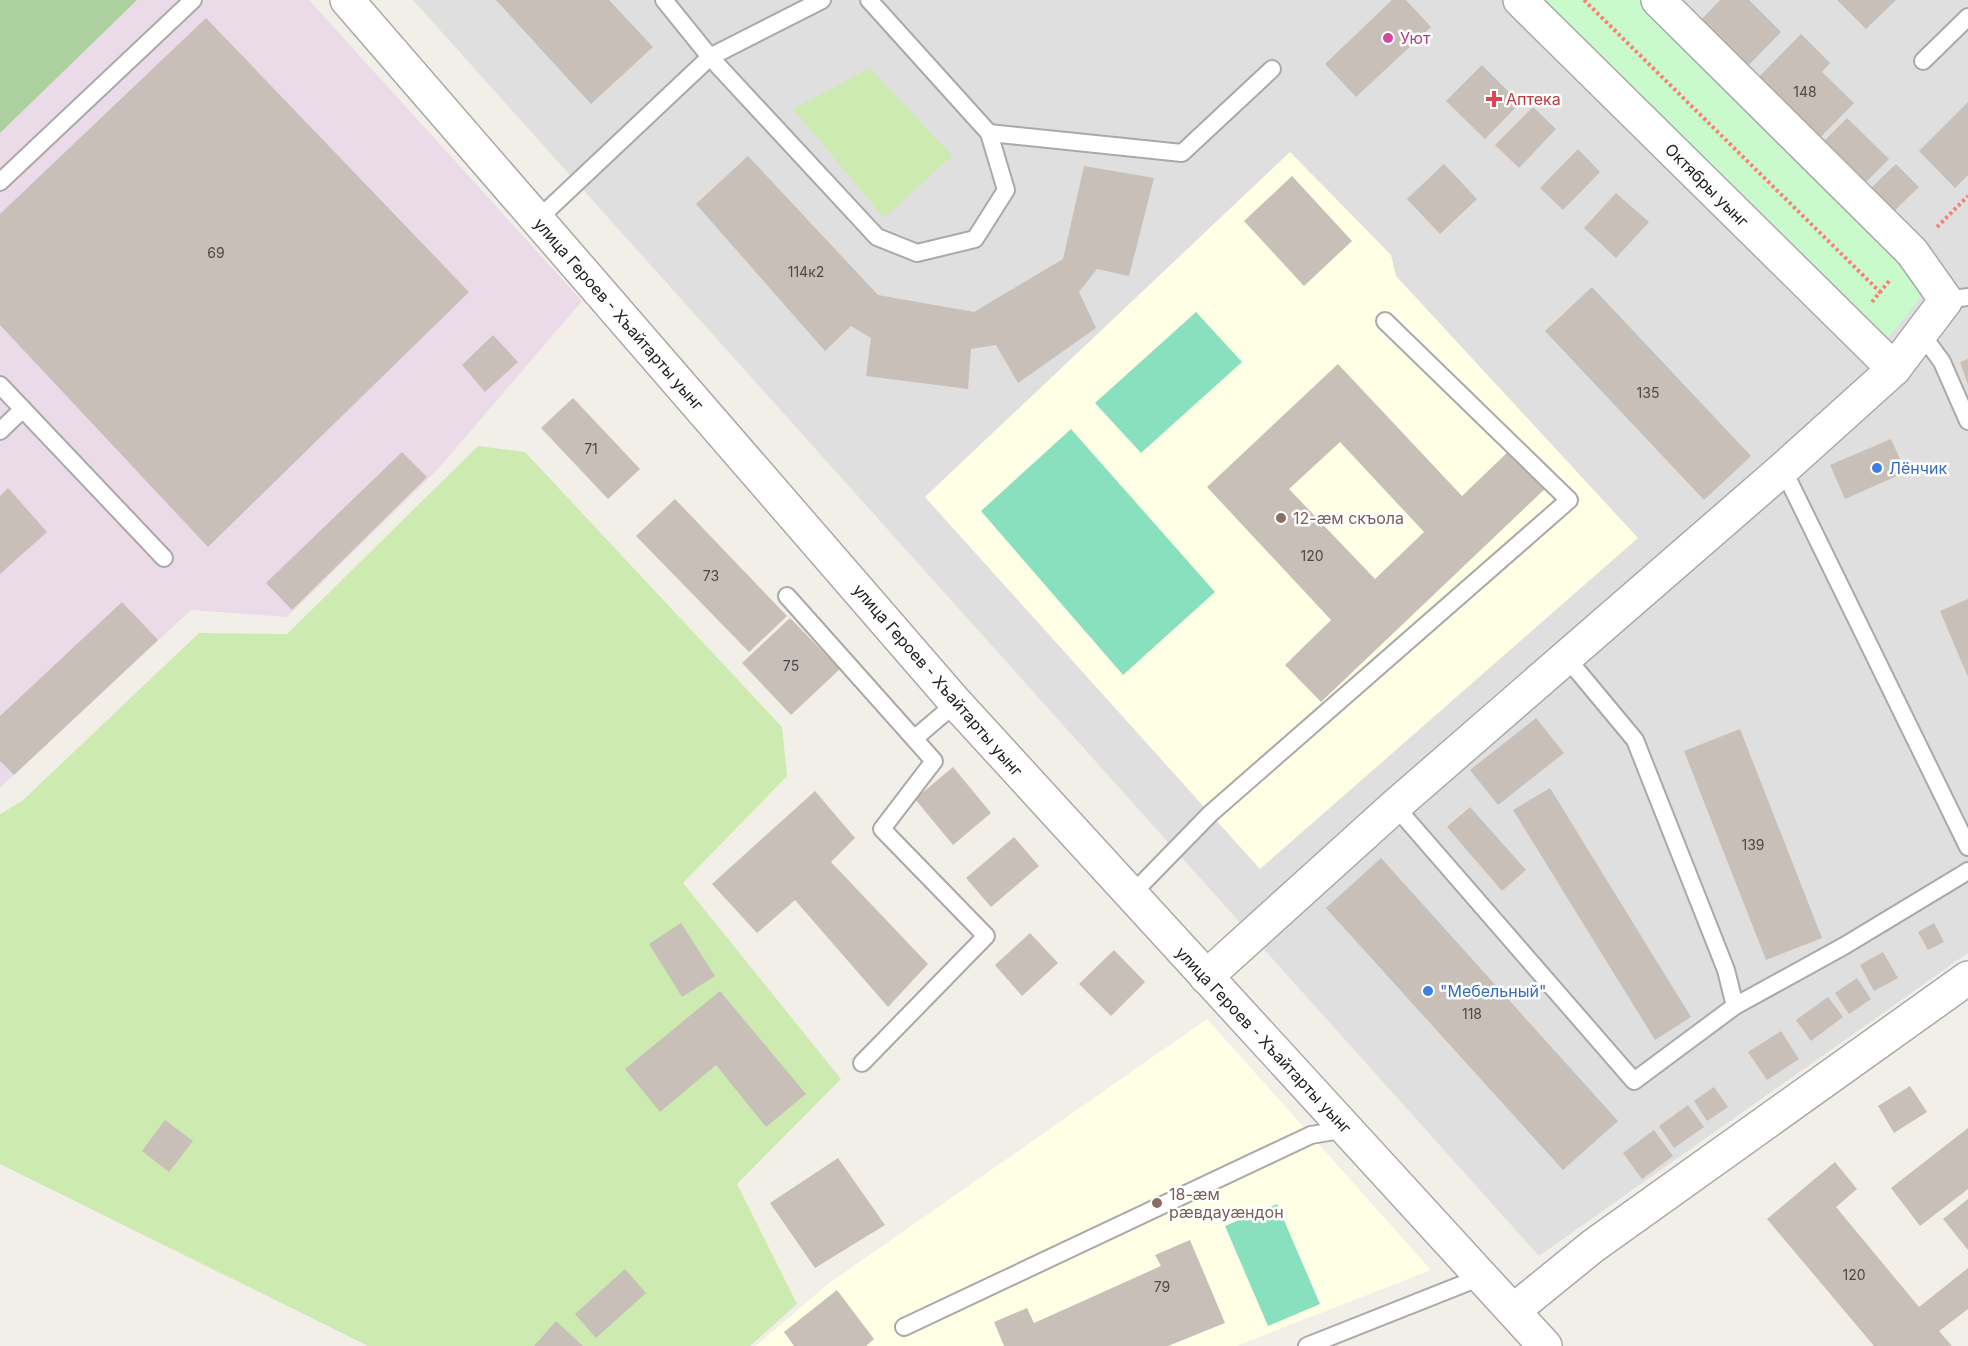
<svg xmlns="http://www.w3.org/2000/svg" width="1968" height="1346" font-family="Inter,sans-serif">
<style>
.residential{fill:#e0dfdf}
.industrial{fill:#ebdbe8}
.education{fill:#ffffe5}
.grass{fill:#cdebb0}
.forest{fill:#add19e}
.park{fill:#c8facc}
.pitch{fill:#88e0be}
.building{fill:#c7bfb8;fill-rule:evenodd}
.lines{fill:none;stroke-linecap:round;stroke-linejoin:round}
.service-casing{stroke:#a9a9a9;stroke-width:20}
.minor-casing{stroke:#a9a9a9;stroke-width:36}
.tertiary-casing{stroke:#a9a9a9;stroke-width:36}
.path{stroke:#fa8072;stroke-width:4;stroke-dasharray:3 3;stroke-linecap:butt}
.service{stroke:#fff;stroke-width:16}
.minor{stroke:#fff;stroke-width:33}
.tertiary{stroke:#fff;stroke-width:33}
.hotel-dot{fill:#d1479c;stroke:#fff;stroke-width:2}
.health-dot{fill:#e0444e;stroke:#fff;stroke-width:2}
.shop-dot{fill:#3f7fe0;stroke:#fff;stroke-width:2}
.education-dot{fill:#8d6e63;stroke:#fff;stroke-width:2}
.labels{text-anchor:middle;stroke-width:5;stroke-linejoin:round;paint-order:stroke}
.number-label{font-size:14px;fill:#4b4948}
.hotel-label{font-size:16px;fill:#b23c85;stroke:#fff;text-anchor:start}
.health-label{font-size:16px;fill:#be3a42;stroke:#fff;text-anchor:start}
.street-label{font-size:16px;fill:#222;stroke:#fff}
.shop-label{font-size:16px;fill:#366cbe;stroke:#fff;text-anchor:start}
.education-label{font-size:16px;fill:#785e54;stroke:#fff;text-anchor:start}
</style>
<rect width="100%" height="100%" fill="#f2efe9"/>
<polygon class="residential" points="413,0 1968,0 1968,953 1539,1256"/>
<polygon class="industrial" points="0,0 309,0 582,301 438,469 287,617 191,610 0,788"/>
<g class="education">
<polygon points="1290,152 1391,255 1396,276 1638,538 1260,869 925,497"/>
<polygon points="1207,1019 1431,1270 1236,1346 756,1346 828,1284"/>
</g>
<g class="grass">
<polygon points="870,68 952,156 884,218 793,109"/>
<polygon points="478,446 525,452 782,727 787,776 683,883 841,1079 737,1184 797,1304 750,1346 368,1346 0,1164 0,814 22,801 199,633 287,634"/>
</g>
<polygon class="forest" points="0,0 137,0 0,133"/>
<polygon class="park" points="1537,0 1639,0 1899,258 1925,292 1888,338 1878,337"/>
<g class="pitch">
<polygon points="1196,312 1242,362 1141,453 1095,403"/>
<polygon points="1071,429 1215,592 1123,675 981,511"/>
<polygon points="1277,1204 1320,1304 1268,1326 1225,1226"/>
</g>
<g class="building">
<polygon points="496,0 609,0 653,47 591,104"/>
<polygon points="1392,0 1406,0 1431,27 1356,97 1325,64"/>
<polygon points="1720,0 1749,0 1781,32 1745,69 1698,23"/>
<polygon points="1837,0 1896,0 1866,29"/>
<polygon points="206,18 469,292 208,547 0,325 0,214"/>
<polygon points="1801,34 1830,63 1822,72 1854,103 1818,140 1756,80"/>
<polygon points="1482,65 1520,103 1485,139 1446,101"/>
<polygon points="1968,102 1968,175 1955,188 1919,151"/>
<polygon points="1533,107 1556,129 1519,168 1495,145"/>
<polygon points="1847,118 1889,159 1863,185 1821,144"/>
<polygon points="1578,149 1600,172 1563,210 1540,188"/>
<polygon points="748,156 878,295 974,312 1063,259 1084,166 1154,178 1129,276 1097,269 1079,292 1096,328 1018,383 996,345 971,349 968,389 866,376 871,338 851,326 825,351 696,204"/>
<polygon points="1444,164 1477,199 1440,234 1407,199"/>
<polygon points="1896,164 1919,187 1892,213 1869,190"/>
<polygon points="1292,176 1352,241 1304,286 1244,221"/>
<polygon points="1616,193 1649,222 1616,258 1584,228"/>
<polygon points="1592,287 1751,456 1704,500 1545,331"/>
<polygon points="493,335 518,362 485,392 462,365"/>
<polygon points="1968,359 1968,385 1960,362"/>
<path d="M1338 364 1462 496 1512 448 1548 486 1321 702 1285 665 1331 620 1207 487ZM1340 442 1424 532 1375 579 1289 489Z"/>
<polygon points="573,398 640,469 608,499 541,428"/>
<polygon points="1891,439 1906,472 1845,499 1830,465"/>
<polygon points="402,452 427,477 292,610 266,583"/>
<polygon points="8,488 47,532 0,574 0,496"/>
<polygon points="675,499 787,616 749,652 636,536"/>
<polygon points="1968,599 1968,677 1940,611"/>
<polygon points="122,602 158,640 14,775 0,761 0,716"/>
<polygon points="790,618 840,669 791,715 742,663"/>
<polygon points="1536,718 1564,753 1498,805 1470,770"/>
<polygon points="1740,729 1822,938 1766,960 1684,751"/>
<polygon points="953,767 991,813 953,845 915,799"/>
<polygon points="1550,788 1691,1017 1655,1040 1513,810"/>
<polygon points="815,791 855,838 831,862 928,964 888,1007 795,900 757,933 712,884"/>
<polygon points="1470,807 1526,870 1502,891 1447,827"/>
<polygon points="1014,837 1039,866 991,907 966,878"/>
<polygon points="1381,858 1618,1121 1563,1170 1326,908"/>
<polygon points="681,923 715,976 682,997 649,944"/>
<polygon points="1934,923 1944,942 1928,950 1918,932"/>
<polygon points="1030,933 1058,963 1022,996 995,965"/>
<polygon points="1114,950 1145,982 1111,1016 1079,984"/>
<polygon points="1883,952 1898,978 1874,991 1860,965"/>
<polygon points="1857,978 1871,999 1849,1014 1835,993"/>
<polygon points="720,991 806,1094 766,1127 716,1065 660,1112 625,1069"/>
<polygon points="1828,997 1843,1017 1811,1041 1796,1020"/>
<polygon points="1781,1031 1799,1059 1767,1080 1748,1052"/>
<polygon points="1910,1086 1927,1112 1894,1133 1878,1106"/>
<polygon points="1714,1087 1728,1107 1707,1121 1694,1101"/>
<polygon points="1688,1105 1704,1127 1674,1148 1659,1126"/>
<polygon points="165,1120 193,1141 169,1172 142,1151"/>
<polygon points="1968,1128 1968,1189 1920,1226 1891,1188"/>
<polygon points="1654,1130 1673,1156 1642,1179 1623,1153"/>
<polygon points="838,1158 885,1225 815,1268 770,1203"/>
<polygon points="1835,1162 1857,1189 1836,1207 1919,1307 1968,1268 1968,1309 1939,1331 1952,1346 1874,1346 1767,1219"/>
<polygon points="1968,1199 1968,1250 1943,1219"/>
<polygon points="1190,1240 1225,1323 1168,1346 1004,1346 994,1322 1027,1308 1034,1323 1161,1266 1155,1255"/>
<polygon points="625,1269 646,1293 596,1338 575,1314"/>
<polygon points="837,1290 874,1339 866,1346 794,1346 784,1332"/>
<polygon points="556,1321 583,1346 534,1346"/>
</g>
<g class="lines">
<defs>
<g id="service">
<polyline points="664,0 710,57 877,237 917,253 975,239 1006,190 989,133 869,0"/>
<polyline points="1923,61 1968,17"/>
<polyline points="989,133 1182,153 1272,69"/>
<polyline points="0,182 193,0"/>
<polyline points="537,220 710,57 822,0"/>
<polyline points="1946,300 1968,297"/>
<polyline points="1921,333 1942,362 1968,421"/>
<polyline points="0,385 164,558"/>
<polyline points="0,431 23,409"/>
<polyline points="1783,469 1968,847"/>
<polyline points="787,596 934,761 882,829 986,936 862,1063"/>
<polyline points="915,738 956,703"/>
<polyline points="1395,806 1634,1081 1735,1006 1726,970 1635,740 1566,657"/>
<polyline points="1131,895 1210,814 1569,500 1385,321"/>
<polyline points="1735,1006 1844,946 1968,871"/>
<polyline points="904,1327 1311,1135 1346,1129"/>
<polyline points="1307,1346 1481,1277"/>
</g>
<polyline id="minor" points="1513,1311 1593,1246 1968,978"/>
<g id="tertiary">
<polyline points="347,0 956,703 1545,1346"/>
<polyline points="1520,0 1894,369"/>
<polyline points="1206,977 1395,806 1783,469 1894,369 1946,300 1912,252 1658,0"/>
</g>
</defs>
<use href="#service" class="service-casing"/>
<use href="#minor" class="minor-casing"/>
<use href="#tertiary" class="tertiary-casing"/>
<g class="path">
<polyline points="1584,0 1881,293"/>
<polyline points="1937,227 1968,196"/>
<polyline points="1872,302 1890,280"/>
</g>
<use href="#service" class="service"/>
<use href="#minor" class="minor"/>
<use href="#tertiary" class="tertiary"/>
</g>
<circle class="hotel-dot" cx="1388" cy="38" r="6"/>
<path class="health-dot" d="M1491 90h6v6h6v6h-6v6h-6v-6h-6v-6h6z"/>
<g class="shop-dot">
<circle cx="1877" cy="468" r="6"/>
<circle cx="1428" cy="991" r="6"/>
</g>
<g class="education-dot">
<circle cx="1281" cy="518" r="6"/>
<circle cx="1157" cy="1203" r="6"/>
</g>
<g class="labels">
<g class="number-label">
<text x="1805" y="97">148</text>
<text x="216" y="258">69</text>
<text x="806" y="277">114к2</text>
<text x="1648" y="398">135</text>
<text x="591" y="454">71</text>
<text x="1312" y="561">120</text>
<text x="711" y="581">73</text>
<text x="791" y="671">75</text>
<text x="1753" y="850">139</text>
<text x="1472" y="1019">118</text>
<text x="1854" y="1280">120</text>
<text x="1162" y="1292">79</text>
</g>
<g class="hotel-label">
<text x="1400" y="44">Уют</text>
</g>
<g class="health-label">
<text x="1506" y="105">Аптека</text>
</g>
<g class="street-label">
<text transform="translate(1707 185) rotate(45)" y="6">Октябры уынг</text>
<text transform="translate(619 314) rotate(49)" y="6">улица Героев - Хъайтарты уынг</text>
<text transform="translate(938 680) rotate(49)" y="6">улица Героев - Хъайтарты уынг</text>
<text transform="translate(1264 1040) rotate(47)" y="6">улица Героев - Хъайтарты уынг</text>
</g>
<g class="shop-label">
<text x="1889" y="474">Лёнчик</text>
<text x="1440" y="997">"Мебельный"</text>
</g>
<g class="education-label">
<text x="1293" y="524">12-æм скъола</text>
<text x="1169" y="1200">18-æм<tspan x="1169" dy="18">рӕвдауӕндон</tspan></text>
</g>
</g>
</svg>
